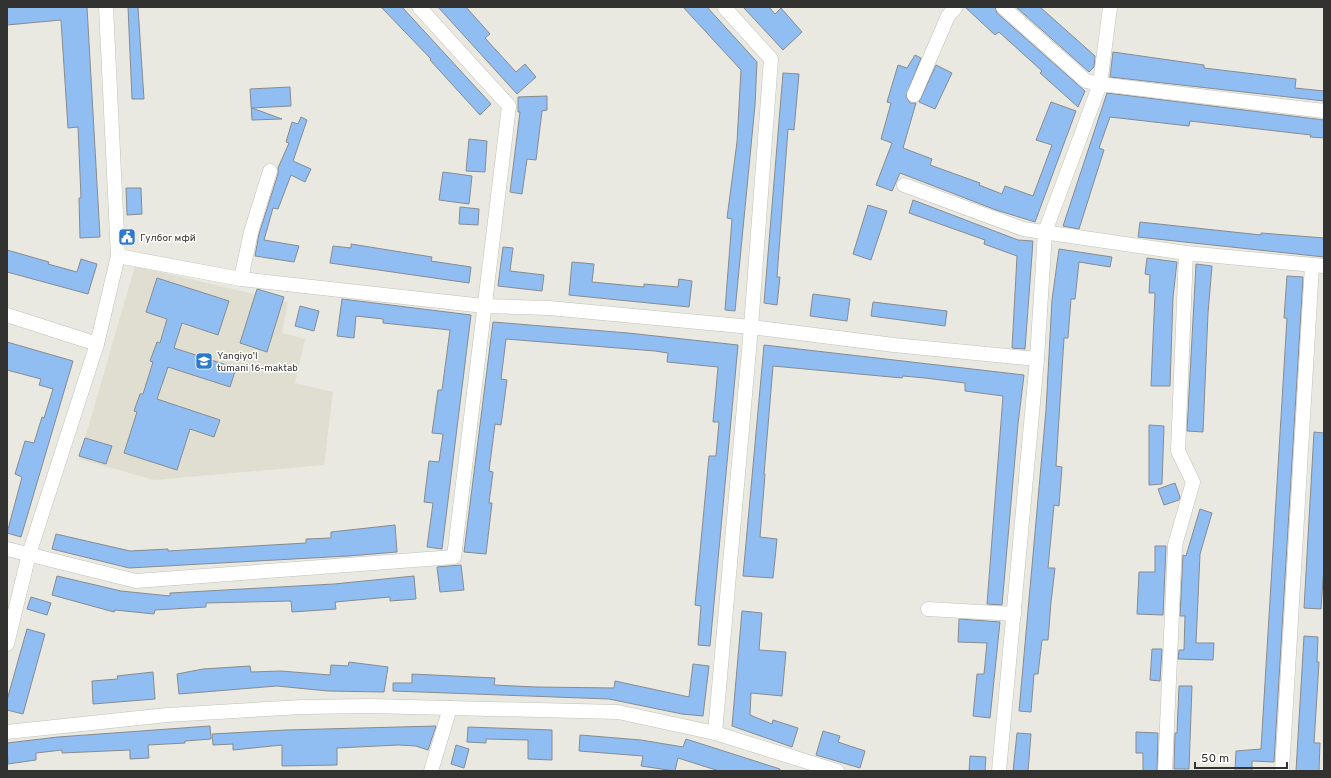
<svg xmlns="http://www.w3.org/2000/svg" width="1331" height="778" font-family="Overpass,sans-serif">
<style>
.built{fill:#dfded1}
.building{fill:#90bef3;stroke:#878b90}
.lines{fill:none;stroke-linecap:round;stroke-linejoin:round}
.street-casing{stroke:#c1c1ba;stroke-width:15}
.street{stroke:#fff;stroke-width:14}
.labels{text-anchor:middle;stroke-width:3;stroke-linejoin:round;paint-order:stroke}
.poi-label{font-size:10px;fill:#323230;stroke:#fffffe;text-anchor:start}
</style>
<rect width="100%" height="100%" fill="#e9e9e2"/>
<polygon class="built" points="135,266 288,302 282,333 305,339 295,383 333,392 324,465 154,480 79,459"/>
<g class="building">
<polygon points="7,7 87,7 100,237 80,238 79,198 81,198 78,127 68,128 61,20 7,25"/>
<polygon points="128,7 138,7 144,99 132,99"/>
<polygon points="381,7 402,7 491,104 480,115 430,60 431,59"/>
<polygon points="438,7 466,7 490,34 485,38 516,72 525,64 536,77 517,94"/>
<polygon points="683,7 707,7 757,62 755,105 735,311 725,310 732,219 727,218 737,142 741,70"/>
<polygon points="743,7 769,7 775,14 781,8 802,32 783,50"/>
<polygon points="965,7 995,7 997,13 1085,91 1078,107 1040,73 1042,71 999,32 995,35"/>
<polygon points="1016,7 1040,7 1095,56 1094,67 1089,72"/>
<polygon points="1113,52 1204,65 1204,68 1296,79 1295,88 1324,91 1324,101 1110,77"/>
<polygon points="915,55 921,58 906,96 910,103 916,103 903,148 932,159 930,165 980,183 979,185 1002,194 1005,186 1033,196 1052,145 1036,140 1051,102 1076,111 1035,222 996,210 900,173 892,191 876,185 892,143 881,139 891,103 887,102 898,65 907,68"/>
<polygon points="936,65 952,73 935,109 919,102"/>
<polygon points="783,73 799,74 794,130 788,129 777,277 780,277 777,305 764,303"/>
<polygon points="290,87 291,106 252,108 282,119 252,120 250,89"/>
<polygon points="1107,93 1324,120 1324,138 1310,137 1311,135 1190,121 1189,126 1110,117 1099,148 1104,150 1079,229 1063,226"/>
<polygon points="547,96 547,110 542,111 536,160 527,159 522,194 510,192 520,112 518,112 518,97"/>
<polygon points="301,117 307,120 293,161 311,169 305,182 291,175 278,209 273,208 264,240 299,246 294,262 255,256 259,234 278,174 278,168 289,143 286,142 292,122 298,124"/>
<polygon points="469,139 487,141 485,172 466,171"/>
<polygon points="443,172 472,176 469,204 439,200"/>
<polygon points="126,188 141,188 142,214 127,215"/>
<polygon points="913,200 1018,240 1033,241 1025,349 1012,348 1017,256 984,244 985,240 909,213"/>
<polygon points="868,205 887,211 871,260 853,254"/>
<polygon points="460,207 479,209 478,225 459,224"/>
<polygon points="1140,222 1261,235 1261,233 1324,238 1324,257 1138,237"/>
<polygon points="351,244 432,257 431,261 471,267 469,283 330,263 333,246 351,248"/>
<polygon points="503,247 513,248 510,271 544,275 542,291 498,286"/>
<polygon points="1059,249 1112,257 1110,267 1079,262 1075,299 1071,299 1068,338 1064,338 1056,466 1062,467 1059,506 1054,505 1048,568 1055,568 1051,602 1048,640 1042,640 1038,674 1034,674 1031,712 1019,711 1046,410 1052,300"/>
<polygon points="7,250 49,262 48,264 77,272 81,259 97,264 88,294 7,272"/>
<polygon points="1147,258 1177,262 1173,297 1170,386 1151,386 1155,293 1149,293 1150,275 1145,274"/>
<polygon points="572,262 594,264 592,282 644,287 644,284 678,287 679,279 692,281 689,307 569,295"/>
<polygon points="1196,264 1212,266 1208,313 1203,432 1187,431"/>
<polygon points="1287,276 1303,277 1274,762 1252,761 1252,771 1235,771 1236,751 1261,749 1287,318 1284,318"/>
<polygon points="157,278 229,301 218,335 182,323 174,348 236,368 230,387 168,367 157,399 220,420 214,437 190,429 177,470 124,453 137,412 134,411 140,394 143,394 153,362 150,361 157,342 160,343 167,319 146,312"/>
<polygon points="257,289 284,297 267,352 240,343"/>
<polygon points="813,294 850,299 847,321 810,316"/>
<polygon points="342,299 471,315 442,549 427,547 433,503 424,502 429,461 439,462 443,434 432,433 438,390 442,390 450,330 383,323 383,319 356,316 354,338 337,336"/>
<polygon points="873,302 947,311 945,326 871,316"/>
<polygon points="300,306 319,311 314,331 295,326"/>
<polygon points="493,322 628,333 738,345 710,646 698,645 701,606 695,605 709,456 716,456 719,422 713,422 718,367 667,362 668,353 655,351 506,339 501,379 507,380 501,425 495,424 489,471 493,472 489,503 492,503 486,554 464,552"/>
<polygon points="7,342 73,361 21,537 7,533 22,477 15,474 25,441 34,443 42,417 44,418 53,389 39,385 41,379 7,370"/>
<polygon points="764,345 1024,375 1018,424 1002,605 987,604 1003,396 965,391 965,383 925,378 903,376 902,378 773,366 764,474 765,474 760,537 777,539 773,578 743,576"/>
<polygon points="1149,425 1164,426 1162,484 1149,485"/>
<polygon points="1314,432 1324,433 1324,566 1321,609 1304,608"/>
<polygon points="85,438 112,446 106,464 79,456"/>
<polygon points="1175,483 1180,497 1179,500 1164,505 1158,489"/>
<polygon points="1200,509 1212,513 1200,554 1196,643 1214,643 1213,660 1178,659 1179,650 1184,650 1185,616 1180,616 1183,555 1186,556"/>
<polygon points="395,525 397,552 348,556 129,568 52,549 56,534 130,551 168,549 168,551 306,543 306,539 331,538 331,532"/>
<polygon points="1155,546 1166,546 1163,615 1137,614 1139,572 1155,572"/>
<polygon points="461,565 464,590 440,592 437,567"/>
<polygon points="57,576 121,591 170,596 170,593 334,584 414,576 416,599 390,601 390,597 335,602 336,609 292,612 291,601 206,603 206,607 155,610 154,614 115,610 114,612 52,595"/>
<polygon points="31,597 51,603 47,615 27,609"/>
<polygon points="742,611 762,613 759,650 786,652 782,696 751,693 750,715 772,724 773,720 798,728 792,747 732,726"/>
<polygon points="959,619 1000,622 990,718 973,716 977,674 984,674 987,643 958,642"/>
<polygon points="27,629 45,634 23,714 7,710 7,700"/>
<polygon points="1304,636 1318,637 1317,662 1319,662 1314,743 1320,743 1319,771 1296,771"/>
<polygon points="1152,649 1162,649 1160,681 1150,680"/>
<polygon points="349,662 388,667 384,692 328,691 277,686 179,694 177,674 203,669 250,666 251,672 281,671 330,675 331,665 348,666"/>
<polygon points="693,664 709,666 703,716 682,714 609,699 393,691 393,683 412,683 412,674 495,678 494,685 536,687 614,688 615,681 689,697"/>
<polygon points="153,672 155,699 93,704 92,681 118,679 117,676"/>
<polygon points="1179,686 1192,686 1189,769 1174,769 1175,733 1177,733"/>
<polygon points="210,726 211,739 185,741 185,743 148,745 149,758 130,759 130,750 62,753 62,750 36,753 36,760 8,764 7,743 58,737"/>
<polygon points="436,726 428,750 416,746 398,745 337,748 337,765 282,766 282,745 233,750 233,744 213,745 212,734 286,730"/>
<polygon points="468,727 552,730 552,760 528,759 528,740 486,739 486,743 467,742"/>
<polygon points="823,731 840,736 838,742 865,751 860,768 816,755"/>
<polygon points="1136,732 1158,733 1157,771 1143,771 1143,753 1136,753"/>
<polygon points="1017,733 1031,734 1028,771 1013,771"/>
<polygon points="580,735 641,740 683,747 686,739 780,769 780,771 719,771 678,758 675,771 641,766 643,756 579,751"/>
<polygon points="456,745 469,749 464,768 451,764"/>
<polygon points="970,756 986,757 985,771 969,771"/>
</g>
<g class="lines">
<defs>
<g id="street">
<polyline points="1003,7 1086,81 1100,84 1324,111"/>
<polyline points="914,95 948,16 956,7"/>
<polyline points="904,185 1023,229 1186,253 1324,266"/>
<polyline points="118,256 241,279 484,306 549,308 751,327 894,345 1037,359"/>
<polyline points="241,279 251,232 270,171"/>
<polyline points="7,315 97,344"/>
<polyline points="7,549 136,581 454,557 509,106 419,7"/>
<polyline points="928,609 1014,614"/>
<polyline points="7,644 29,554 97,344 118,256 106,7"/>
<polyline points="7,732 167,715 302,707 370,706 618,712 715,733 837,771"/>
<polyline points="715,733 751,327 771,59 724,7"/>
<polyline points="431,771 450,708"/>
<polyline points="999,771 1037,359 1045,232 1100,84 1110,7"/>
<polyline points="1165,771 1175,545 1193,482 1178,451 1186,253"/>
<polyline points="1282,771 1312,265"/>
</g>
</defs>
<use href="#street" class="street-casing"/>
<use href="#street" class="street"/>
</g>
<defs>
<symbol id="civic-square" viewBox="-11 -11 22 22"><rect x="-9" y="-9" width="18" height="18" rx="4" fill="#2e7aca" stroke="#fffffe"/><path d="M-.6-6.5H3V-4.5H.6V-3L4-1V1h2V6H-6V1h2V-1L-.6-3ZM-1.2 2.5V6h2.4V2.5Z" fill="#fff"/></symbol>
<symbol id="school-square" viewBox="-11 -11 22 22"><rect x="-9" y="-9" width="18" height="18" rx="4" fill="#2e7aca" stroke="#fffffe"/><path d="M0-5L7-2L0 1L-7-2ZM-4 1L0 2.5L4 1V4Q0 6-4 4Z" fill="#fff"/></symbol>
</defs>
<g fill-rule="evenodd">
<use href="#civic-square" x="117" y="227" width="20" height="20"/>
<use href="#school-square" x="194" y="351" width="20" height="20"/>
</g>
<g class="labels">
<g class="poi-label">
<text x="140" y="241">Гулбог мфй</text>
<text x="217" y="359">Yangiyo'l<tspan x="217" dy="12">tumani 16-maktab</tspan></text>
</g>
</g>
<rect width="1331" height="778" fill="none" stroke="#323230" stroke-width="16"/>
<path d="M1195 762v6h92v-6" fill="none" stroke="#323230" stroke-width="2"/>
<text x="1201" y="762" font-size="12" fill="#323230" stroke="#fffffe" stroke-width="3" paint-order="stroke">50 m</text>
</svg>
